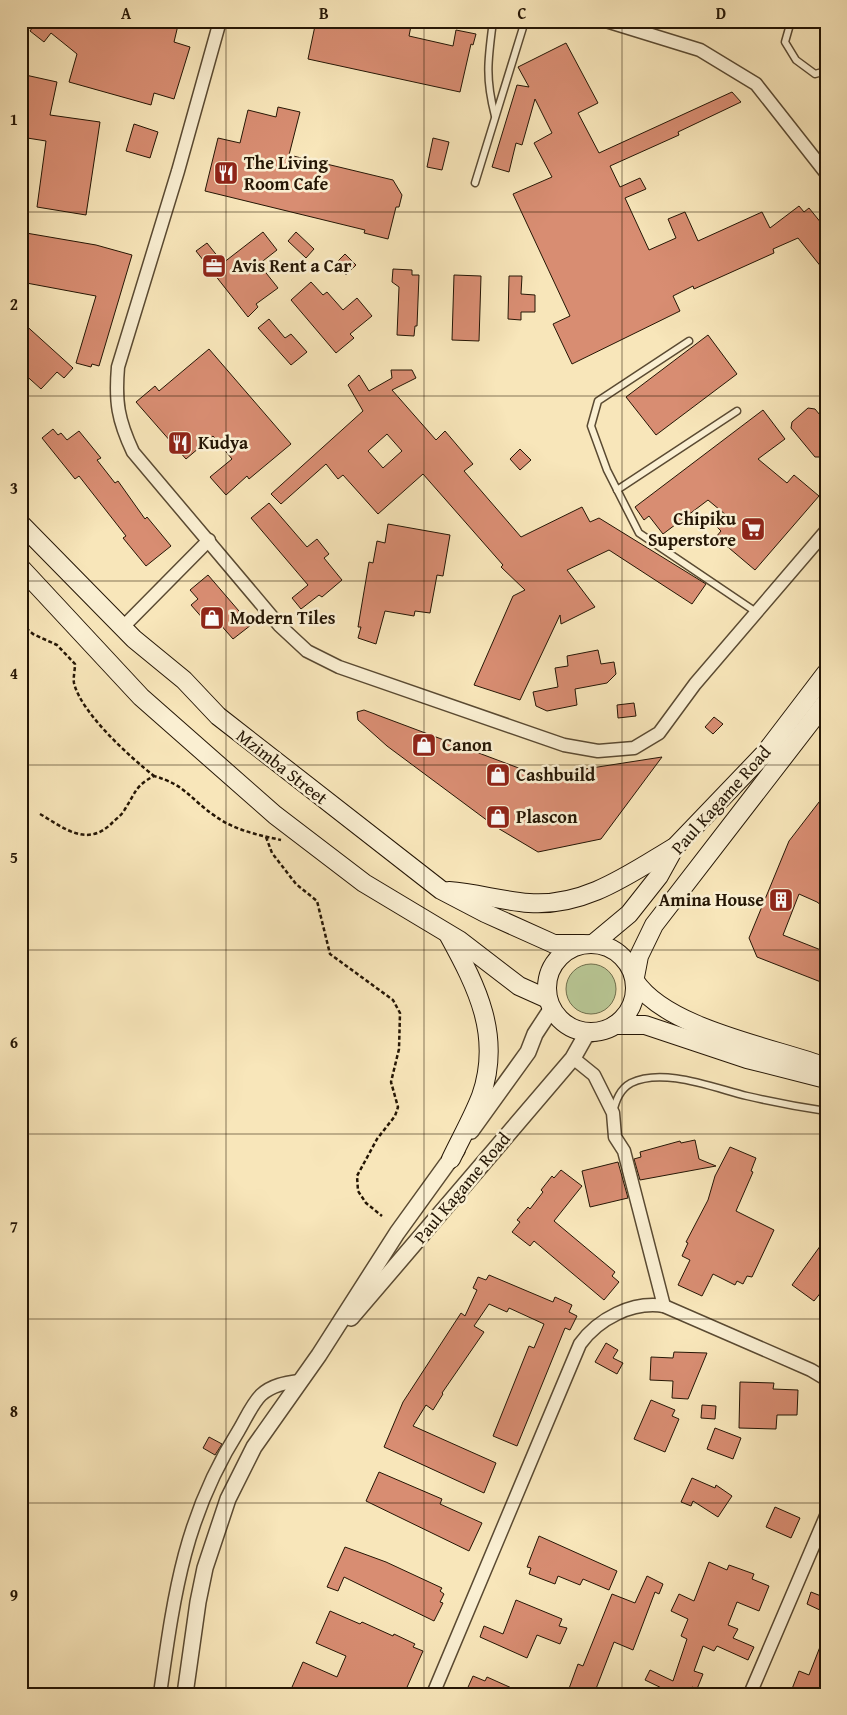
<svg xmlns="http://www.w3.org/2000/svg" width="847" height="1715" font-family="'Gentium Book Plus',serif">
<style>
.green{fill:#b8c694;stroke:#6e6e4c}
.building{fill:#d88d72;stroke:#251605;fill-rule:evenodd}
.lines{fill:none;stroke-linecap:round;stroke-linejoin:round}
.service-casing{stroke:#5a4a32;stroke-width:9}
.minor-casing{stroke:#5a4a32;stroke-width:15}
.tertiary-casing{stroke:#5a4a32;stroke-width:18}
.secondary-casing{stroke:#251605;stroke-width:20}
.path{stroke:#251605;stroke-width:2.5;stroke-dasharray:4 2.5;stroke-linecap:butt}
.service{stroke:#faefd2;stroke-width:6}
.minor{stroke:#faefd2;stroke-width:12}
.tertiary{stroke:#faefd2;stroke-width:15}
.secondary{stroke:#faefd2;stroke-width:18}
.grid{fill:none;stroke:#251605;stroke-width:1;stroke-opacity:0.55}
.labels{text-anchor:middle;stroke-width:5;stroke-linejoin:round;paint-order:stroke}
.poi-label{font-size:18px;font-weight:bold;fill:#251605;stroke:#faefd2;text-anchor:start}
.street-label{font-size:18px;fill:#251605;stroke:#faefd2}
.neatline{fill:none;stroke:#251605;stroke-width:2}
.grid-label{font-size:16px;text-anchor:middle;font-weight:bold;fill:#251605}
</style>
<rect width="100%" height="100%" fill="#f8e6ba"/>
<filter id="stains"><feTurbulence type="fractalNoise" baseFrequency=".004" numOctaves="4"/><feColorMatrix values="0 0 0 0 .2 0 0 0 0 .09 0 0 0 0 .02 0 0 0 .5 -.17"/></filter>
<radialGradient id="worn" r=".72"><stop offset=".6" stop-color="#630" stop-opacity="0"/><stop offset="1" stop-color="#630" stop-opacity=".3"/></radialGradient>
<circle class="green" cx="591" cy="989" r="25"/>
<g class="building">
<polygon points="37,21 179,21 174,42 190,47 174,99 154,93 151,105 69,82 77,54 51,33 44,42 30,31"/>
<polygon points="316,21 346,21 362,25 363,21 412,21 409,36 453,46 456,30 476,34 473,45 471,44 460,92 308,59"/>
<polygon points="566,43 598,103 578,113 599,153 732,92 741,102 678,132 679,135 610,166 620,187 640,178 646,189 625,198 649,250 676,238 668,219 685,212 698,241 762,212 770,228 799,206 804,212 809,208 826,229 826,273 798,238 773,249 774,253 694,289 693,286 673,296 680,311 572,364 553,324 570,316 513,194 552,177 534,143 552,133 535,99 522,145 516,143 509,172 492,167 517,85 529,87 518,67"/>
<polygon points="21,74 57,82 50,115 100,122 86,215 37,207 46,141 21,137"/>
<polygon points="278,107 300,112 289,155 393,180 402,195 399,207 396,207 388,239 364,233 365,230 205,191 218,138 240,143 248,110 276,117"/>
<polygon points="134,124 158,132 150,158 126,151"/>
<polygon points="433,138 449,142 442,170 427,167"/>
<polygon points="263,232 277,250 259,264 278,288 256,304 258,307 248,317 196,251 207,243 223,263"/>
<polygon points="296,232 314,249 306,258 288,241"/>
<polygon points="26,233 96,245 132,255 99,366 92,364 91,367 76,363 96,296 21,282 21,235 25,236"/>
<polygon points="345,254 356,265 346,275 335,264"/>
<polygon points="393,269 412,270 412,275 419,275 417,326 415,326 414,336 397,335 399,287 392,282"/>
<polygon points="454,275 481,276 479,341 452,340"/>
<polygon points="509,276 522,276 521,294 535,295 535,312 521,312 521,320 508,319"/>
<polygon points="311,282 323,295 327,292 343,310 357,298 372,316 350,334 354,338 336,353 291,300"/>
<polygon points="269,319 285,338 291,334 307,352 291,365 258,328"/>
<polygon points="21,321 73,368 64,378 57,372 41,389 21,371"/>
<polygon points="708,335 737,374 656,435 626,397"/>
<polygon points="209,349 291,444 249,479 247,476 226,495 210,477 232,459 213,436 186,459 136,402 155,386 159,391"/>
<path d="M391 370H412L416 378 392 390 436 440 445 431 473 464 464 471 521 537 582 507 590 522 599 518 706 584 692 604 609 550 567 570 595 607 561 624 560 615 520 700 474 685 513 596 525 590 501 567 503 565 423 474 378 514 343 475 338 479 326 464 281 504 271 494 363 411 348 385 359 375 369 391 392 378ZM387 434 402 451 383 468 368 451Z"/>
<polygon points="808,408 815,409 820,415 826,410 826,453 821,457 815,457 791,428 792,422"/>
<polygon points="763,410 785,439 758,459 787,483 794,475 819,496 755,570 716,537 721,531 716,526 726,515 708,500 663,534 649,516 644,520 635,507"/>
<polygon points="53,429 58,435 61,433 67,440 79,431 101,458 97,460 115,483 118,481 145,519 147,517 171,546 146,566 123,538 126,536 79,476 75,479 42,438"/>
<polygon points="520,449 531,460 520,470 510,459"/>
<polygon points="269,503 307,547 317,539 329,554 324,558 342,580 322,597 319,595 301,609 292,598 308,585 251,518"/>
<polygon points="388,524 450,535 443,576 437,575 430,613 415,611 414,616 385,611 376,644 358,638 361,627 358,627 369,562 373,563 377,541 385,543"/>
<polygon points="208,575 251,625 233,639 219,623 212,629 191,605 198,599 190,590"/>
<polygon points="598,650 601,664 614,662 616,674 607,683 575,689 577,705 547,711 536,706 533,692 558,687 555,668 568,666 567,656"/>
<polygon points="634,703 636,716 618,718 617,705"/>
<polygon points="364,710 540,776 662,757 601,839 538,852 496,827 387,746 358,720 357,712"/>
<polygon points="714,717 723,724 713,734 705,727"/>
<polygon points="826,793 826,909 817,902 799,894 783,935 826,952 826,984 757,957 749,938 789,841"/>
<polygon points="695,1140 699,1159 716,1166 640,1180 634,1159 641,1157 640,1152 680,1141 681,1143"/>
<polygon points="730,1147 756,1158 751,1171 753,1172 736,1211 774,1230 752,1277 747,1276 743,1284 737,1281 735,1285 713,1274 702,1296 678,1285 690,1260 682,1256 688,1243 686,1242 708,1200 715,1176"/>
<polygon points="618,1162 628,1198 590,1207 582,1171"/>
<polygon points="561,1170 582,1186 554,1221 615,1272 612,1276 619,1282 604,1300 534,1241 530,1246 512,1232 520,1222 517,1220 528,1207 530,1209 543,1192 541,1190 552,1176 554,1178"/>
<polygon points="826,1238 826,1286 814,1301 792,1285"/>
<polygon points="489,1275 553,1302 555,1297 572,1305 569,1312 577,1316 570,1330 565,1328 517,1446 493,1436 529,1346 534,1348 544,1324 509,1308 507,1312 489,1304 474,1326 484,1332 442,1393 443,1394 433,1410 426,1405 413,1426 496,1463 484,1493 384,1447 403,1402 461,1313 465,1316 477,1290 473,1288 478,1277 486,1280"/>
<polygon points="606,1343 618,1350 613,1358 623,1363 617,1374 595,1362"/>
<polygon points="674,1352 707,1353 688,1399 672,1398 673,1381 650,1380 651,1357 673,1358"/>
<polygon points="740,1382 774,1383 773,1389 798,1390 797,1415 777,1415 776,1429 739,1428"/>
<polygon points="651,1400 675,1410 672,1416 679,1419 665,1452 634,1439"/>
<polygon points="702,1405 716,1406 715,1419 701,1418"/>
<polygon points="715,1428 741,1438 733,1459 707,1449"/>
<polygon points="209,1437 222,1444 215,1455 203,1448"/>
<polygon points="379,1472 442,1499 440,1504 482,1523 469,1551 366,1501"/>
<polygon points="692,1478 715,1488 716,1485 732,1496 718,1517 693,1501 691,1506 681,1502"/>
<polygon points="775,1507 800,1518 791,1538 766,1527"/>
<polygon points="539,1536 617,1571 609,1590 583,1579 580,1585 558,1576 555,1584 529,1574 531,1568 527,1567"/>
<polygon points="345,1547 386,1562 442,1588 440,1591 444,1594 440,1602 443,1603 434,1621 344,1577 338,1591 327,1587"/>
<polygon points="709,1562 727,1570 729,1565 754,1574 752,1579 769,1586 759,1611 737,1602 728,1625 738,1629 733,1638 754,1647 748,1660 717,1646 714,1651 703,1646 694,1671 703,1674 697,1689 692,1687 690,1694 674,1694 645,1680 650,1670 673,1681 687,1639 681,1636 688,1619 671,1611 679,1594 694,1601"/>
<polygon points="647,1576 663,1584 659,1594 655,1592 633,1650 614,1642 594,1694 567,1694 578,1664 583,1666 612,1594 635,1603"/>
<polygon points="811,1592 826,1598 822,1611 807,1604"/>
<polygon points="516,1600 562,1619 559,1626 567,1628 560,1644 537,1635 527,1658 480,1637 484,1626 503,1634"/>
<polygon points="330,1611 360,1624 362,1622 393,1636 394,1634 415,1644 413,1647 423,1651 404,1694 289,1694 303,1662 337,1677 346,1656 316,1643"/>
<polygon points="825,1634 826,1694 790,1694 799,1671 809,1675"/>
<polygon points="473,1676 485,1681 487,1677 525,1694 465,1694"/>
</g>
<g class="lines">
<defs>
<g id="service">
<path d="M493 21C488 59 485 78 495 116"/>
<polyline points="791,21 785,42 796,60 815,74 826,71"/>
<polyline points="826,92 826,99"/>
<polyline points="475,183 525,21"/>
<polyline points="689,341 598,401 591,426 607,470 639,533 756,612"/>
<polyline points="617,490 737,411"/>
<path d="M613 1112C616 1100 620 1089 631 1083 663 1067 714 1088 747 1096 773 1102 799 1107 826 1111"/>
</g>
<g id="minor">
<path d="M220 21 178 171 118 367C115 402 118 420 133 452L279 625 307 651 339 667 564 745 598 751 634 748 659 733 695 684 826 531"/>
<polyline points="606,21 700,50 756,84 826,173"/>
<polyline points="123,627 209,540"/>
<polyline points="573,1058 594,1075 613,1113 615,1137 624,1151 664,1306"/>
<path d="M160 1694C174 1595 184 1517 239 1430 245 1420 252 1404 261 1395 272 1385 285 1383 299 1381"/>
<path d="M433 1694 580 1344C598 1319 632 1301 664 1306L811 1370 826 1379"/>
<polyline points="750,1694 826,1516"/>
</g>
<g id="tertiary">
<polyline points="471,1131 528,1052 535,1034 552,1008"/>
<polyline points="351,1318 573,1058 586,1035 608,1029"/>
<polyline points="185,1694 198,1602 205,1568 228,1499 254,1447 319,1355 397,1233 457,1150"/>
</g>
<g id="secondary">
<polyline points="21,524 134,639 184,680 218,716 441,890 485,913 554,944 584,944"/>
<polyline points="21,568 141,697 275,815 364,883 459,940 519,986 548,999"/>
<path d="M449 891C476 893 502 901 529 903 584 907 628 875 673 848"/>
<path d="M449 936C477 987 502 1036 481 1096 473 1117 461 1138 451 1159"/>
<circle cx="591" cy="988" r="44"/>
<polyline points="593,944 629,914 659,876 675,847 765,753 826,673"/>
<polyline points="635,977 639,956 654,925 826,702"/>
<path d="M635 981C667 1029 772 1047 826 1067"/>
<polyline points="615,1025 645,1025 747,1059 826,1079"/>
</g>
</defs>
<use href="#service" class="service-casing"/>
<use href="#minor" class="minor-casing"/>
<use href="#tertiary" class="tertiary-casing"/>
<use href="#secondary" class="secondary-casing"/>
<g class="path">
<path d="M21 624 33 634 57 645 75 664C75 670 73 678 74 683 81 713 130 757 154 776"/>
<path d="M40 814C64 828 87 848 112 823 116 819 122 815 125 809 136 792 135 786 154 776 186 785 190 799 215 816 234 830 258 835 281 840"/>
<polyline points="266,837 272,853 296,884 317,901 330,954 393,1000 400,1013 399,1049 391,1082 398,1107 395,1116 377,1139 357,1176 358,1191 366,1203 382,1216"/>
</g>
<use href="#service" class="service"/>
<use href="#minor" class="minor"/>
<use href="#tertiary" class="tertiary"/>
<use href="#secondary" class="secondary"/>
</g>
<path class="grid" d="M226 21V1694M424 21V1694M622 21V1694M21 212H826M21 396H826M21 581H826M21 765H826M21 950H826M21 1134H826M21 1319H826M21 1503H826"/>
<defs>
<symbol id="restaurant-square" viewBox="-11 -11 22 22"><rect x="-9" y="-9" width="18" height="18" rx="4" fill="#8f2418" stroke="#faefd2"/><path d="M-5-6h1v4h1v-4h1v4h1v-4h1v5L-1.5 .5V6h-2V.5L-5-1ZM5-6V6H3V1.5H1.5Q1.5-4 5-6Z" fill="#fff"/></symbol>
<symbol id="office-square" viewBox="-11 -11 22 22"><rect x="-9" y="-9" width="18" height="18" rx="4" fill="#8f2418" stroke="#faefd2"/><path d="M-6-3h4V-5.5h4V-3h4V5H-6ZM-1-4.5V-3h2v-1.5ZM-6 0V1H6V0Z" fill="#fff"/></symbol>
<symbol id="supermarket-square" viewBox="-11 -11 22 22"><rect x="-9" y="-9" width="18" height="18" rx="4" fill="#8f2418" stroke="#faefd2"/><path d="M-6-5.5h2.5l.6 2H6L4.5 2H-2.5L-4.4-4H-6ZM-1.5 3.2a1.3 1.3 0 1 0 .1 0ZM3 3.2a1.3 1.3 0 1 0 .1 0Z" fill="#fff"/></symbol>
<symbol id="shop-square" viewBox="-11 -11 22 22"><rect x="-9" y="-9" width="18" height="18" rx="4" fill="#8f2418" stroke="#faefd2"/><path d="M-5-2.5h2.3a2.7 3.5 0 0 1 5.4 0H5L5.5 6h-11ZM-1.5-2.5h3a1.5 2.3 0 0 0-3 0Z" fill="#fff"/></symbol>
<symbol id="building-square" viewBox="-11 -11 22 22"><rect x="-9" y="-9" width="18" height="18" rx="4" fill="#8f2418" stroke="#faefd2"/><path d="M-4-6H4V6H1V3H-1V6H-4ZM-2.5-4.3h1.7v1.8h-1.7ZM.8-4.3h1.7v1.8H.8ZM-2.5-1h1.7V.8h-1.7ZM.8-1h1.7V.8H.8Z" fill="#fff"/></symbol>
</defs>
<g fill-rule="evenodd">
<use href="#restaurant-square" x="212" y="159" width="28" height="28"/>
<use href="#office-square" x="200" y="252" width="28" height="28"/>
<use href="#restaurant-square" x="166" y="429" width="28" height="28"/>
<use href="#supermarket-square" x="739" y="515" width="28" height="28"/>
<use href="#shop-square" x="198" y="604" width="28" height="28"/>
<use href="#shop-square" x="410" y="731" width="28" height="28"/>
<use href="#shop-square" x="484" y="761" width="28" height="28"/>
<use href="#shop-square" x="484" y="803" width="28" height="28"/>
<use href="#building-square" x="767" y="886" width="28" height="28"/>
</g>
<g class="labels">
<g class="poi-label">
<text x="244" y="169">The Living<tspan x="244" dy="21">Room Cafe</tspan></text>
<text x="232" y="272">Avis Rent a Car</text>
<text x="198" y="449">Kudya</text>
<text x="736" y="525" text-anchor="end">Chipiku<tspan x="736" dy="21">Superstore</tspan></text>
<text x="230" y="624">Modern Tiles</text>
<text x="442" y="751">Canon</text>
<text x="516" y="781">Cashbuild</text>
<text x="516" y="823">Plascon</text>
<text x="764" y="906" text-anchor="end">Amina House</text>
</g>
<g class="street-label">
<text transform="translate(282 767) rotate(38)" y="6">Mzimba Street</text>
<text transform="translate(721 800) rotate(-48)" y="6">Paul Kagame Road</text>
<text transform="translate(462 1188) rotate(-50)" y="6">Paul Kagame Road</text>
</g>
</g>
<rect width="847" height="1715" fill="none" stroke="#f8e6ba" stroke-width="55"/>
<rect x="28" y="28" width="792" height="1660" class="neatline"/>
<g class="grid-label">
<text x="126" y="19">A</text>
<text x="324" y="19">B</text>
<text x="522" y="19">C</text>
<text x="721" y="19">D</text>
<text x="14" y="125">1</text>
<text x="14" y="310">2</text>
<text x="14" y="494">3</text>
<text x="14" y="679">4</text>
<text x="14" y="863">5</text>
<text x="14" y="1048">6</text>
<text x="14" y="1232">7</text>
<text x="14" y="1417">8</text>
<text x="14" y="1601">9</text>
</g>
<rect width="100%" height="100%" filter="url(#stains)"/>
<rect width="100%" height="100%" fill="url(#worn)"/>
</svg>
